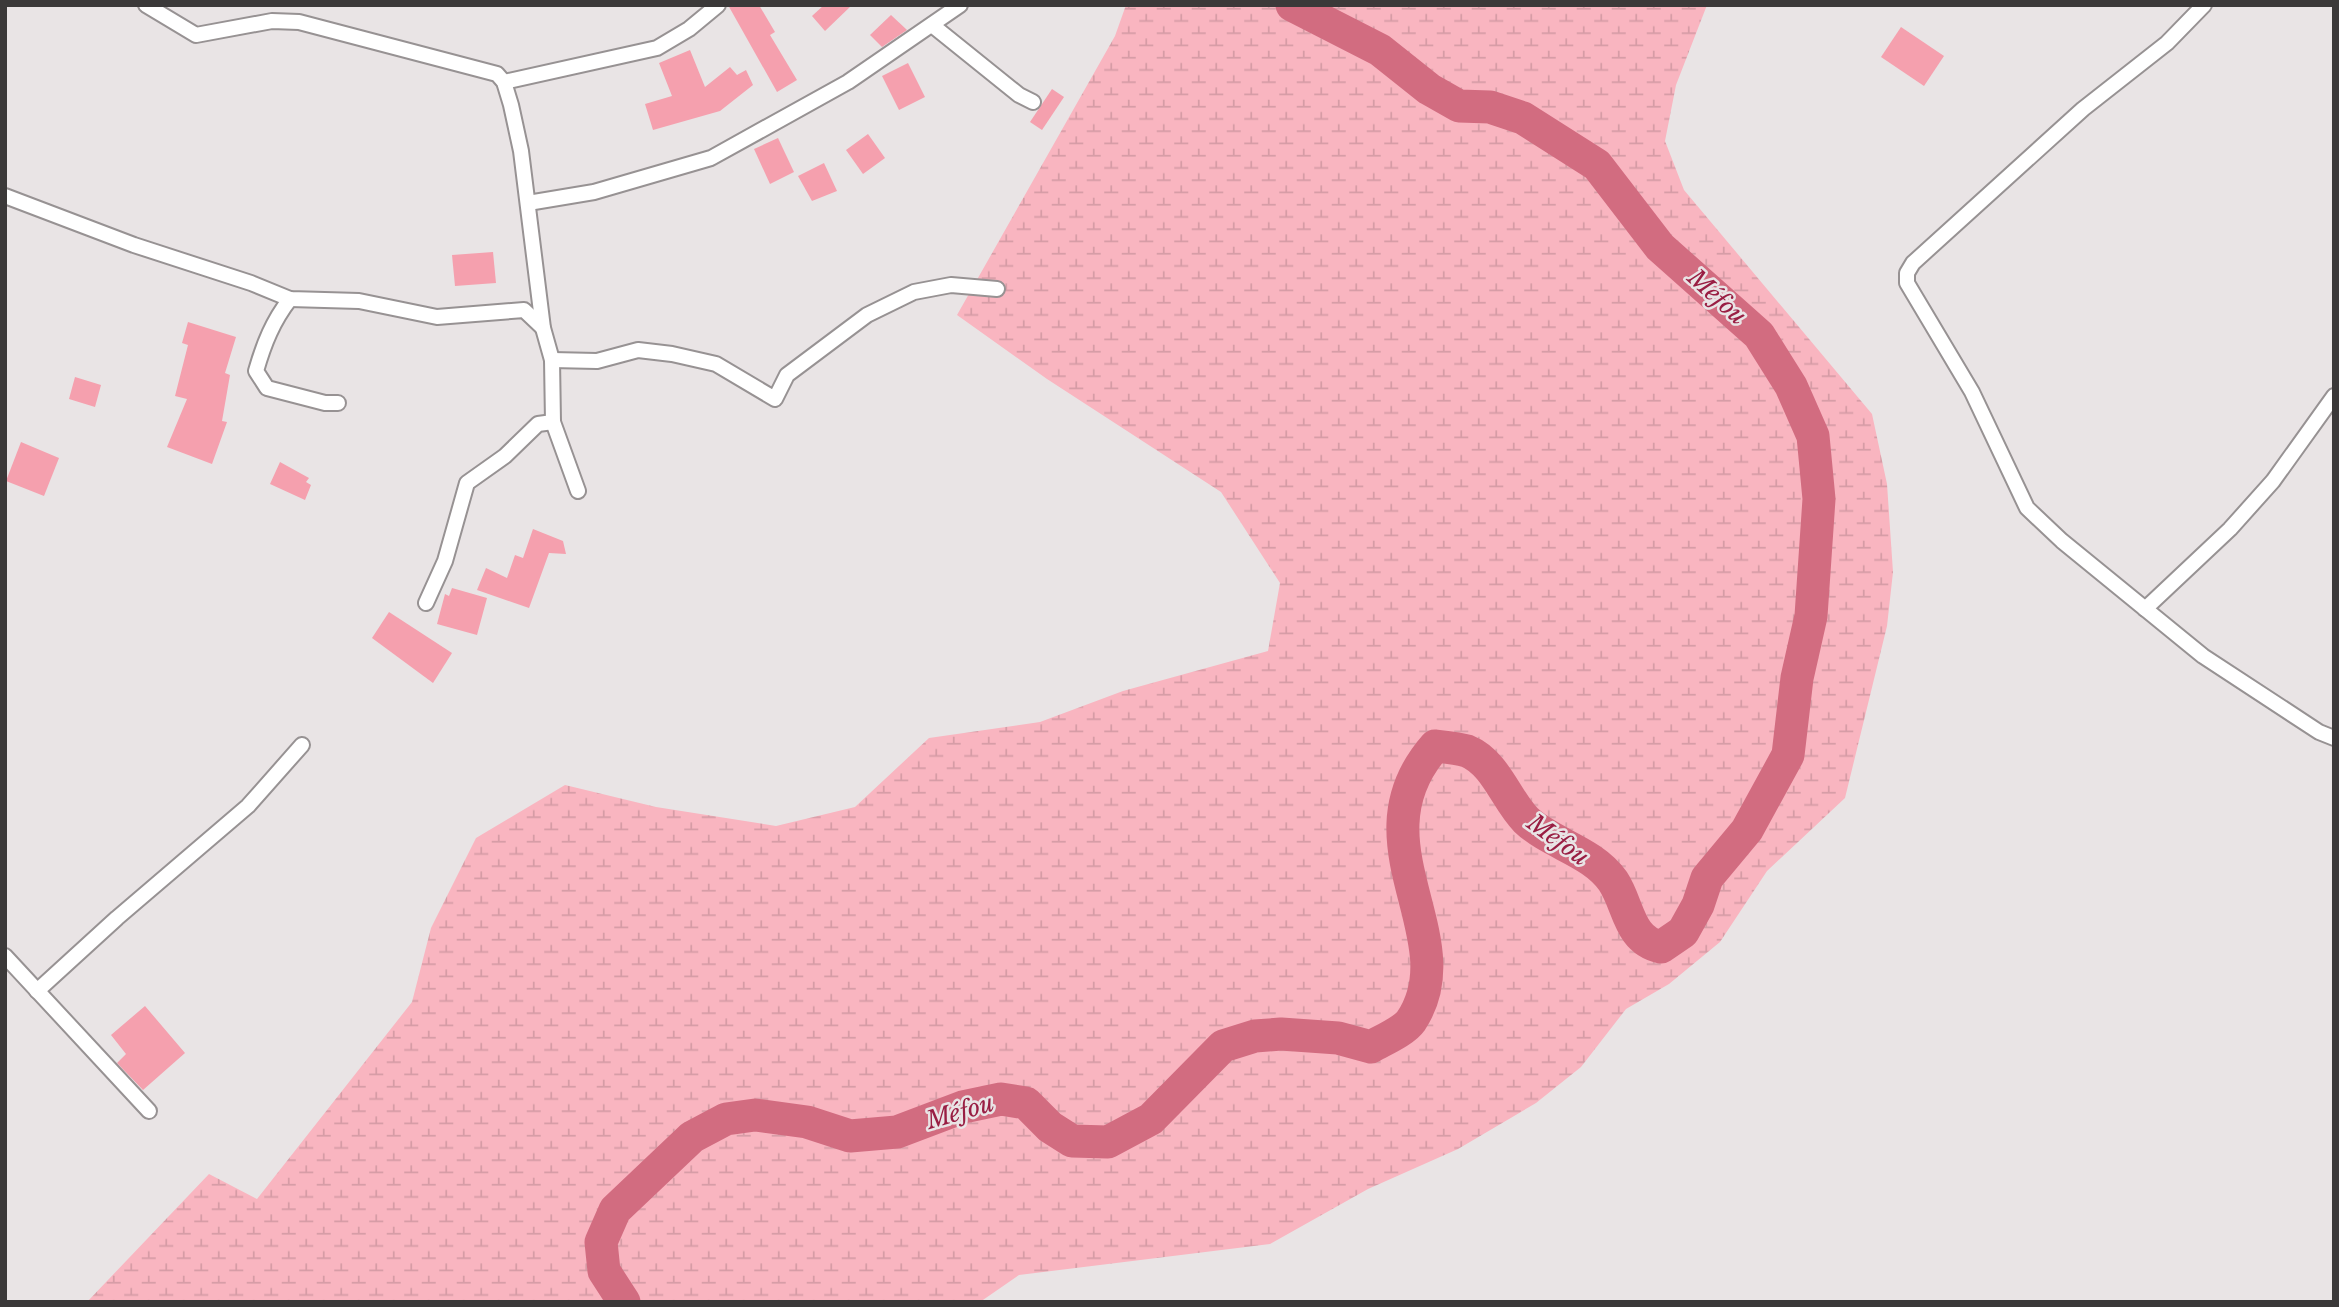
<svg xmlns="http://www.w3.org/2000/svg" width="2339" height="1307" font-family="'Libre Baskerville',serif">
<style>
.wetland{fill:url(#wetland-marsh)}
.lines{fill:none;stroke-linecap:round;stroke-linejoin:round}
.river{stroke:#d26c80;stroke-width:33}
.building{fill:#f5a0ae}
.minor-casing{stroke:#979293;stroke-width:18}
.minor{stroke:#fff;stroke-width:14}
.labels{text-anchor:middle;stroke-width:5;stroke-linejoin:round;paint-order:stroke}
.water-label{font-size:24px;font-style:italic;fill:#991e43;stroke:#e9e4e5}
</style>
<defs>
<pattern id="wetland-marsh" width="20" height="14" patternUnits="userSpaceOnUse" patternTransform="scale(1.75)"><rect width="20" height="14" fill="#f9b5c0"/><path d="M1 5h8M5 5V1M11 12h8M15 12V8" fill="none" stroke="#d69ca6"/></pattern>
</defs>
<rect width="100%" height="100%" fill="#e9e4e5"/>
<polygon class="wetland" points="1126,5 1707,5 1676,85 1665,141 1684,190 1872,414 1887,484 1893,572 1887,626 1845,798 1767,871 1720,942 1669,984 1626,1009 1581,1067 1536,1103 1458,1149 1368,1189 1270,1244 1019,1275 980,1302 87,1302 209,1174 257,1199 412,1002 431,928 476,838 565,785 656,807 776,826 855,807 929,738 1040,722 1123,691 1268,651 1280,583 1221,492 1047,379 957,315 1115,36"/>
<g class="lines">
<path class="river" d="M624 1302 604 1271 601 1242 615 1210 692 1137 726 1119 755 1115 807 1122 850 1136 897 1132 963 1107 1001 1099 1026 1103 1050 1127 1072 1141 1108 1142 1151 1119 1223 1046 1255 1036 1281 1034 1338 1038 1371 1047C1383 1040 1404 1031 1411 1021 1467 937 1350 843 1435 746 1445 747 1458 748 1467 751 1496 763 1506 800 1526 820 1551 844 1592 851 1613 881 1629 905 1628 940 1661 947L1683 932 1698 905 1707 878 1747 830 1788 755 1797 678 1811 616 1819 499 1813 436 1791 386 1759 335 1660 247 1597 165 1523 118 1490 107 1459 106 1429 89 1380 50 1292 5"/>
</g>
<g class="building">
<polygon points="728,5 759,5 775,32 770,35 797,80 777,92"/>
<polygon points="824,5 852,5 825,31 812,16"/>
<polygon points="891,15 907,30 882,47 870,35"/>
<polygon points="1901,27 1944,56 1924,86 1881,57"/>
<polygon points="690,50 705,87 730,67 737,75 746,70 753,85 720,111 653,130 645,104 672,96 659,63"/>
<polygon points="908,63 925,97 899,110 882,76"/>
<polygon points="1052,89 1064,97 1042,130 1030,122"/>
<polygon points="868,134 885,158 863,174 846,150"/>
<polygon points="778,138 794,172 770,184 754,149"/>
<polygon points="824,163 837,191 812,201 798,176"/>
<polygon points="493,252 496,283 455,286 452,255"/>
<polygon points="188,322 236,337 225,373 230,375 222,421 227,422 212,464 167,447 187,399 175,396 188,345 182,343"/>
<polygon points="75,377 101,385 95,407 69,399"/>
<polygon points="21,442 59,458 44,496 6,481"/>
<polygon points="280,462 309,478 306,482 311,485 305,500 270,484"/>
<polygon points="533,529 563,541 566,554 549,553 529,608 477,590 486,568 507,578 515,555 523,558"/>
<polygon points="452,588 487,598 477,635 437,624 445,594 449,596"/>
<polygon points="389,612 452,653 433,683 372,638"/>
<polygon points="145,1006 185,1053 143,1090 117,1063 126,1054 111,1035"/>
</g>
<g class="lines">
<defs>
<g id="minor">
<polyline points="146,5 196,35 272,21 299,22 497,74 504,82 511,105 521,151 543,328 552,360 553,422 578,491"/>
<polyline points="2204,5 2167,43 2083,109 1913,263 1907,273 1907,283 1972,392 2027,508 2062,541 2203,656 2319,732 2334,738"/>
<polyline points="932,25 1019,95 1033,102"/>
<polyline points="504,82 657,48 689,29 718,5"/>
<polyline points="5,196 134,245 251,283 290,299 359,301 437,317 524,310 543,328"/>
<polyline points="528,203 594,192 711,158 848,82 960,5"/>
<path d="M290 299C273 321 264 343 256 371L267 388 325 403H338"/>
<polyline points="552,360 597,361 638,350 672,354 716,364 775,399 787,375 867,315 914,292 951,285 997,289"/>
<polyline points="426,603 445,561 467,483 505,456 538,424 553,422"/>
<polyline points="2145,609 2230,529 2273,481 2334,396"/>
<polyline points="5,956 149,1111"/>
<polyline points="37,991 117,918 248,806 302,745"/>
</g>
</defs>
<use href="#minor" class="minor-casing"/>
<use href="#minor" class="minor"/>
</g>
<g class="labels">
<g class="water-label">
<text transform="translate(1717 297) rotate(42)" y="8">Méfou</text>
<text transform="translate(1558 840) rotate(36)" y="8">Méfou</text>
<text transform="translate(960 1112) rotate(-16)" y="8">Méfou</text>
</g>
</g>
<rect width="2339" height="1307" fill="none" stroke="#3b3939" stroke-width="14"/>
</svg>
